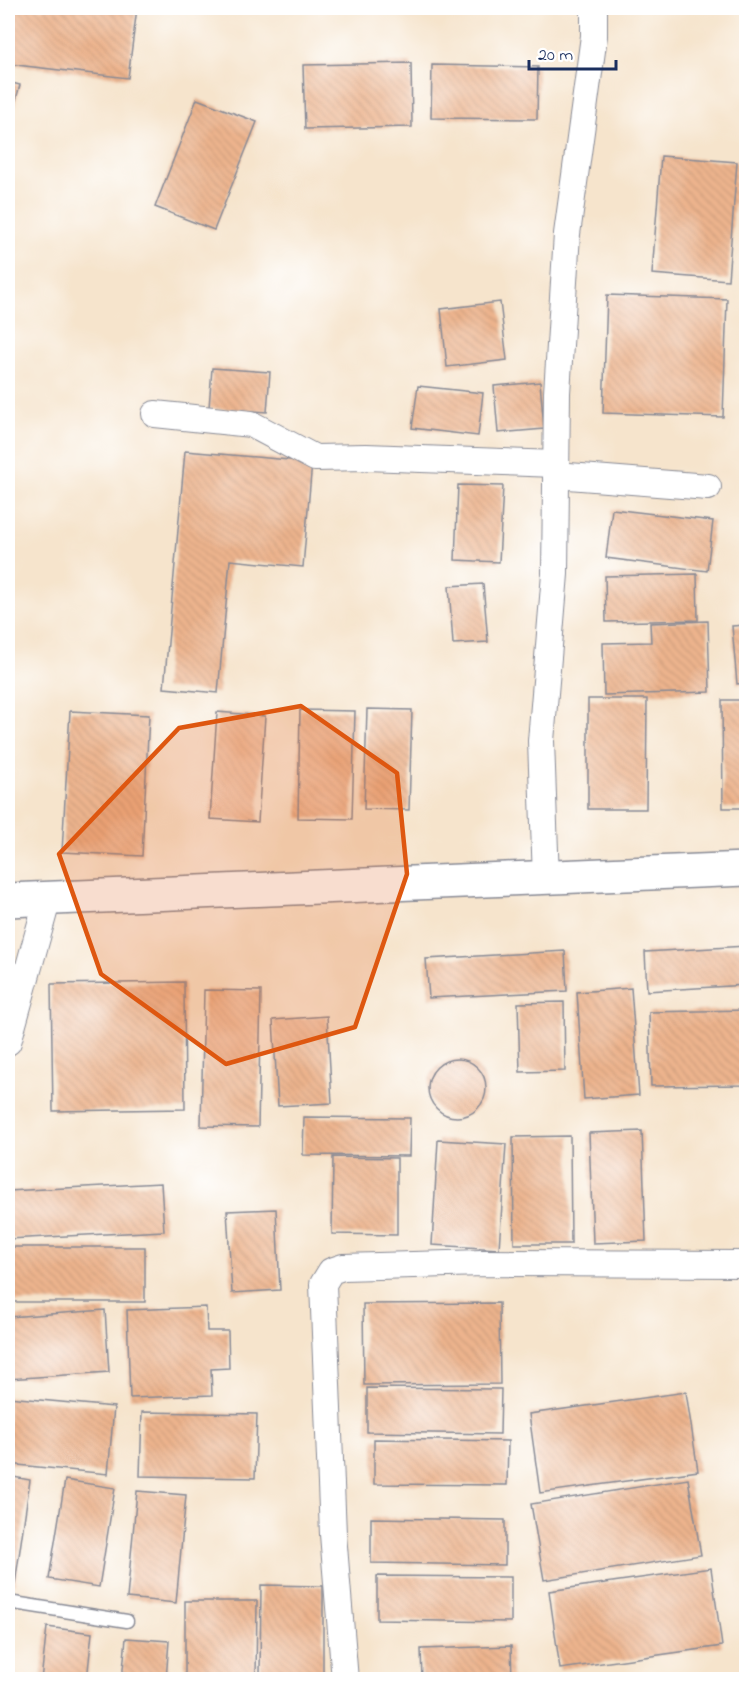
<svg xmlns="http://www.w3.org/2000/svg" width="754" height="1687" font-family="'Indie Flower',sans-serif">
<style>
.building{fill:url(#building-back-hatch)}
.lines{fill:none;stroke-linecap:round;stroke-linejoin:round}
.lane-casing{stroke:#888a95;stroke-width:15}
.street-casing{stroke:#888a95;stroke-width:28}
.secondary-casing{stroke:#888a95;stroke-width:36}
.lane{stroke:#fff;stroke-width:12}
.street{stroke:#fff;stroke-width:26}
.secondary{stroke:#fff;stroke-width:33}
.marked{fill:#de5710;fill-opacity:0.2;stroke:#de5710;stroke-width:4.5;stroke-linejoin:round}
</style>
<defs>
<pattern id="building-back-hatch" width="6" height="6" patternUnits="userSpaceOnUse" patternTransform="scale(1.5)"><rect width="6" height="6" fill="#edb48d"/><path d="M-1 5l2 2M0 0l6 6M5-1l2 2" fill="none" stroke="#cb9b7c"/></pattern>
</defs>
<rect width="100%" height="100%" fill="#fff"/>
<filter id="ink" filterUnits="userSpaceOnUse"><feTurbulence type="fractalNoise" baseFrequency=".0167" numOctaves="2"/><feDisplacementMap in="SourceGraphic" scale="12" xChannelSelector="R" yChannelSelector="G"/><feConvolveMatrix kernelMatrix="1 2 1 2 8 2 1 2 1" color-interpolation-filters="sRGB"/></filter>
<filter id="wash" filterUnits="userSpaceOnUse"><feTurbulence type="fractalNoise" baseFrequency=".008" numOctaves="4" result="noise"/><feDisplacementMap in="SourceGraphic" scale="24" xChannelSelector="R" yChannelSelector="G"/><feGaussianBlur stdDeviation="1.35" result="paint"/><feColorMatrix in="noise" values="0 0 0 0 0 0 0 0 0 0 0 0 0 0 0 0 0 1.4 0 .05"/><feComposite in="paint" operator="in"/></filter>
<g filter="url(#wash)">
<rect width="100%" height="100%" fill="#f6e4cc"/>
<g id="blocks">
<g class="building">
<polygon points="8,8 137,8 128,78 8,64"/>
<polygon points="411,63 412,127 305,129 303,65"/>
<polygon points="432,65 538,67 537,119 431,118"/>
<polygon points="8,82 20,85 8,128"/>
<polygon points="197,99 257,122 214,230 155,207"/>
<polygon points="661,156 737,162 728,280 652,274"/>
<polygon points="607,295 727,299 723,417 603,413"/>
<polygon points="500,302 507,360 447,367 441,309"/>
<polygon points="212,368 270,372 267,412 209,408"/>
<polygon points="540,382 544,429 498,433 494,386"/>
<polygon points="418,386 483,393 478,436 412,428"/>
<polygon points="185,451 312,462 303,567 230,560 218,693 164,688"/>
<polygon points="458,485 503,486 499,562 455,560"/>
<polygon points="612,509 713,521 707,571 606,558"/>
<polygon points="697,574 698,620 606,622 605,576"/>
<polygon points="483,584 488,642 453,644 449,586"/>
<polygon points="708,621 710,692 604,695 603,643 651,642 650,623"/>
<polygon points="746,625 746,683 737,684 732,626"/>
<polygon points="588,699 647,699 646,809 588,809"/>
<polygon points="722,700 746,700 746,808 723,808"/>
<polygon points="367,709 412,710 409,810 364,809"/>
<polygon points="300,710 355,711 352,819 298,818"/>
<polygon points="70,711 149,715 142,856 62,852"/>
<polygon points="217,712 265,716 258,822 210,819"/>
<polygon points="746,946 746,985 647,991 645,952"/>
<polygon points="565,951 567,991 429,998 426,959"/>
<polygon points="184,982 185,1109 53,1111 51,984"/>
<polygon points="631,988 639,1095 584,1099 577,992"/>
<polygon points="204,990 261,991 258,1127 201,1126"/>
<polygon points="564,1002 565,1071 520,1072 518,1003"/>
<polygon points="746,1010 746,1085 651,1086 649,1012"/>
<polygon points="327,1016 332,1103 278,1106 273,1020"/>
<circle cx="457" cy="1088" r="29"/>
<polygon points="304,1117 410,1118 409,1156 303,1155"/>
<polygon points="642,1131 646,1241 593,1243 589,1133"/>
<polygon points="570,1136 571,1244 514,1244 513,1137"/>
<polygon points="438,1140 506,1144 499,1249 432,1245"/>
<polygon points="333,1157 397,1158 397,1235 332,1234"/>
<polygon points="161,1183 164,1231 8,1239 8,1191"/>
<polygon points="276,1209 280,1290 232,1293 227,1211"/>
<rect x="8" y="1247" width="137" height="55"/>
<polygon points="499,1303 500,1384 364,1385 363,1304"/>
<polygon points="206,1307 207,1331 228,1331 229,1368 211,1369 212,1395 130,1398 127,1310"/>
<polygon points="105,1310 109,1372 8,1379 8,1317"/>
<polygon points="367,1388 501,1389 500,1434 367,1432"/>
<polygon points="686,1392 698,1471 540,1493 529,1414"/>
<polygon points="8,1397 114,1407 108,1474 8,1464"/>
<polygon points="142,1412 257,1414 255,1478 140,1476"/>
<polygon points="374,1439 508,1441 507,1485 374,1484"/>
<polygon points="8,1476 30,1480 15,1584 8,1582"/>
<polygon points="688,1479 701,1555 544,1580 531,1504"/>
<polygon points="65,1480 115,1488 99,1587 49,1579"/>
<polygon points="137,1491 186,1495 176,1603 127,1598"/>
<polygon points="371,1518 505,1520 505,1565 371,1563"/>
<polygon points="711,1568 722,1646 560,1669 549,1591"/>
<polygon points="377,1576 511,1577 511,1622 377,1620"/>
<polygon points="261,1585 323,1586 323,1675 260,1675"/>
<polygon points="185,1601 257,1601 256,1680 185,1679"/>
<polygon points="47,1627 92,1633 87,1680 41,1680"/>
<polygon points="126,1638 169,1641 166,1680 122,1680"/>
<polygon points="511,1646 512,1680 422,1680 421,1649"/>
</g>
</g>
</g>
<g filter="url(#ink)">
<use href="#blocks" fill-opacity="0" stroke="#888a95" stroke-width="1.5"/>
<g class="lines">
<defs>
<polyline id="lane" points="8,1602 127,1621"/>
<g id="street">
<polyline points="155,414 251,424 315,458 366,457 556,464"/>
<polyline points="556,475 708,487"/>
<polyline points="546,879 541,741 555,574 557,393 567,234 594,36 594,8"/>
<polyline points="8,1042 48,898"/>
<polyline points="345,1680 333,1534 323,1284 331,1271 343,1267 483,1263 746,1264"/>
</g>
<polyline id="secondary" points="8,900 746,869"/>
</defs>
<use href="#lane" class="lane-casing"/>
<use href="#street" class="street-casing"/>
<use href="#secondary" class="secondary-casing"/>
<use href="#lane" class="lane"/>
<use href="#street" class="street"/>
<use href="#secondary" class="secondary"/>
</g>
</g>
<path class="marked" d="M301 706 397 773 407 874 355 1027 226 1064 101 974 59 854 179 728Z"/>
<rect width="754" height="1687" fill="none" stroke="#fff" stroke-width="30"/>
<path d="M529 60v9h87v-9" fill="none" stroke="#1b2f5e" stroke-width="3"/>
<text x="538" y="60" font-size="18" fill="#1b2f5e" stroke="#ffffff" stroke-width="4.5" paint-order="stroke">20 m</text>
</svg>
